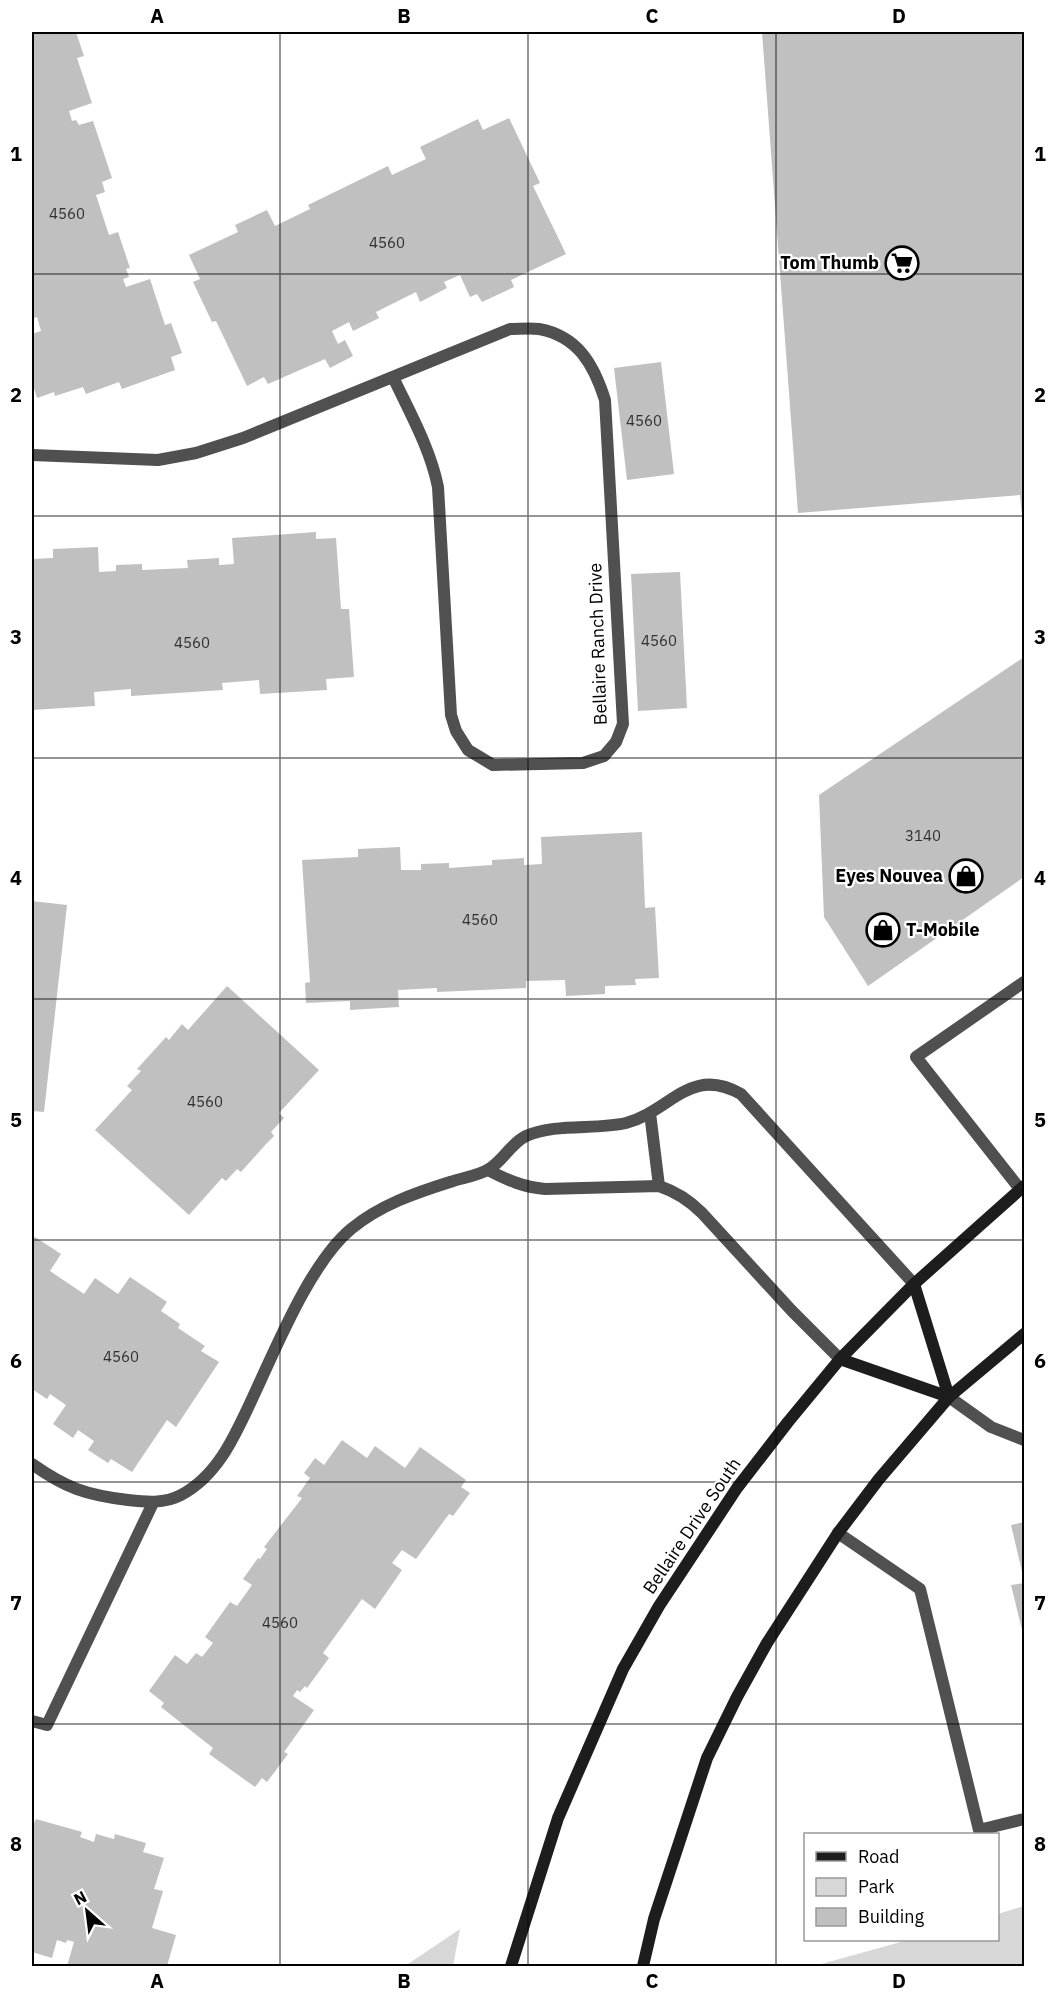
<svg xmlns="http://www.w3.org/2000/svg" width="1056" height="1998" font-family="'IBM Plex Sans',sans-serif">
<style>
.green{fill:#d7d7d7}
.building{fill:#c0c0c0}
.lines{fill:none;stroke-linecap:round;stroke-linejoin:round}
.service{stroke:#505050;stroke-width:12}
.secondary{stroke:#1d1d1d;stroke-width:12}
.grid{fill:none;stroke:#000;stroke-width:1.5;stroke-opacity:0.55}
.labels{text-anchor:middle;stroke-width:4.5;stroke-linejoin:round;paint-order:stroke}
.number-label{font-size:15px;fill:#303030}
.poi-label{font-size:18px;font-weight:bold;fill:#000;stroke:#fff;text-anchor:end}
.street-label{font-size:18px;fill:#000;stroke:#fff}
.neatline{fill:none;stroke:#000;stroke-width:2}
.grid-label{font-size:20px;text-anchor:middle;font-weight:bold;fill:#000}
</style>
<rect width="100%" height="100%" fill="#fff"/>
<g class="green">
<polygon points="1024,1906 1024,1966 814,1966 908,1940 998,1940 998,1914"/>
<polygon points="460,1929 453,1966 405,1966"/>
</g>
<g class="building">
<polygon points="32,32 76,32 84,56 77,58 92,103 69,111 72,121 76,120 79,125 93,121 112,178 102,182 105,192 96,195 109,235 118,232 130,268 126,269 129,277 123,279 126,287 150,279 165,325 171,323 182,353 171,357 175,370 122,389 119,382 86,394 83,387 55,396 54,392 37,398 32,382 32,334 41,331 37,317 32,319"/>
<polygon points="762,32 1024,32 1024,526 1023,526 1020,495 798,513"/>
<polygon points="509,118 540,183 533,186 566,254 511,280 514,287 482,302 477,294 470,297 460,275 444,282 447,288 420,302 416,292 376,312 379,318 353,331 349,322 332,331 338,344 345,340 353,356 330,368 325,359 268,384 264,377 247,386 216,321 212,322 193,282 200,279 189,255 238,232 235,225 267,210 275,226 310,209 308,205 388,166 392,175 426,159 420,147 478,119 483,130"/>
<polygon points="661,362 674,474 627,480 614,368"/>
<polygon points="316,532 316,539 336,538 341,609 349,609 354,677 326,679 327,690 260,694 259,680 222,683 223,690 131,696 131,689 94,692 95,706 32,710 32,559 53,558 53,549 98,547 99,572 116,571 116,565 142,564 142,570 188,568 187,560 219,558 219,565 234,564 232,538"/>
<polygon points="680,572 687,708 638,711 631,574"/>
<polygon points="1024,657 1024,877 868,986 824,917 819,795"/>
<polygon points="642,832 645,908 655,907 659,978 635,979 636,985 605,986 605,994 566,996 565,980 526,981 526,988 437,992 437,988 398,990 399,1007 350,1010 350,1001 306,1003 305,983 310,982 302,860 358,857 358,849 400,847 401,870 421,870 421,864 449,863 449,868 492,865 492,860 524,858 524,865 542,864 541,837"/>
<polygon points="32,901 67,905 44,1112 32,1111"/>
<polygon points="227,986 319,1070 279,1113 284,1118 271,1132 274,1136 267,1143 241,1172 237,1169 226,1181 222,1178 189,1215 95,1130 132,1090 127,1086 141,1071 137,1069 166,1037 169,1040 182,1024 188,1030"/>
<polygon points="35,1237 61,1254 50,1271 84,1294 95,1278 118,1294 130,1277 167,1302 161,1311 180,1324 178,1328 205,1346 201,1351 219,1362 176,1427 167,1420 132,1472 111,1459 108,1463 88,1450 94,1441 78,1430 73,1438 53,1424 66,1405 50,1394 47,1399 32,1389 32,1240"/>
<polygon points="342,1440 367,1458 375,1446 405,1468 420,1447 466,1480 461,1487 470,1493 453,1516 449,1514 416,1559 402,1550 392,1563 402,1570 375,1609 362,1599 323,1653 329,1658 307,1688 305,1686 300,1692 297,1690 293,1696 314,1710 284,1752 288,1754 267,1782 262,1778 255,1787 209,1754 213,1748 161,1707 164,1703 149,1691 175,1655 187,1664 196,1653 202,1657 213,1643 205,1637 230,1602 237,1606 252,1585 243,1579 258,1558 260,1559 267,1549 264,1547 302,1498 297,1496 310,1478 304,1473 315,1458 324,1465"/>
<polygon points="1024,1522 1024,1580 1011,1525"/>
<polygon points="1024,1583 1024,1638 1011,1585"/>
<polygon points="36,1819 82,1832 80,1837 94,1842 96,1834 114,1839 115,1834 146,1843 143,1852 164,1858 154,1889 163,1891 152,1928 176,1935 167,1966 67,1966 74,1942 67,1940 66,1943 57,1940 52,1958 32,1952 32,1822 34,1823"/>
</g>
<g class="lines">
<g class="service">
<path d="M32 455 158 460 196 453 243 438 510 329C519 329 530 328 539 329 578 336 594 365 605 400L623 724 616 742 604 756 583 763 493 765 468 750 456 731 451 715 438 487C430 448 410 413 393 377"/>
<polyline points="650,1113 659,1186"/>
<path d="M488 1170C507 1180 523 1187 545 1189L659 1186C677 1192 689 1200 702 1213L792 1311 840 1359"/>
<polyline points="1020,1189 916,1057 1024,982"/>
<polyline points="949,1397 991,1427 1024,1440"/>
<path d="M32 1464C66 1488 86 1495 128 1500 146 1502 164 1504 181 1495 219 1475 236 1433 253 1397 276 1348 310 1263 351 1229 380 1205 415 1193 450 1182 461 1178 478 1176 489 1169 503 1161 511 1143 526 1136 555 1123 595 1130 626 1123 671 1111 690 1065 741 1094L914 1284"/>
<polyline points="838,1533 920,1589 979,1830 1024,1819"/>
<polyline points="32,1721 47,1725 153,1503"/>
</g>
<g class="secondary">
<polyline points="914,1284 949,1397"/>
<polyline points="840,1359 949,1397"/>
<polyline points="511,1966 558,1818 623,1669 659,1606 737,1488 788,1422 840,1359 914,1284 1024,1186"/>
<polyline points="643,1966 654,1919 707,1758 737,1697 767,1643 838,1533 879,1479 949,1397 1024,1334"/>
</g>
</g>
<path class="grid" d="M280 32V1966M528 32V1966M776 32V1966M32 274H1024M32 516H1024M32 758H1024M32 999H1024M32 1240H1024M32 1482H1024M32 1724H1024"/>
<defs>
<symbol id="supermarket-ring" viewBox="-11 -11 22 22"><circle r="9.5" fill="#fff" stroke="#000" stroke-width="1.5"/><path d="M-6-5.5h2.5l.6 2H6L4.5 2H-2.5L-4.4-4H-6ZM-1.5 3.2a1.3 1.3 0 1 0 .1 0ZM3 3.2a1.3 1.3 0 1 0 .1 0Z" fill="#000"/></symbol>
<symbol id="shop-ring" viewBox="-11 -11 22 22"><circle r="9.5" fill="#fff" stroke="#000" stroke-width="1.5"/><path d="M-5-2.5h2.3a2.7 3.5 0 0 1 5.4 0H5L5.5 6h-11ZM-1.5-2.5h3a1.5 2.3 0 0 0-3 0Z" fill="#000"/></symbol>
</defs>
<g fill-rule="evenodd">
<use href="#supermarket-ring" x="883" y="244" width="38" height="38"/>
<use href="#shop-ring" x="947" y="857" width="38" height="38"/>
<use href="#shop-ring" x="864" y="911" width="38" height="38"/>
</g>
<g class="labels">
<g class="number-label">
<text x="67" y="219">4560</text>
<text x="387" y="248">4560</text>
<text x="644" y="426">4560</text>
<text x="659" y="646">4560</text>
<text x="192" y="648">4560</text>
<text x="923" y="841">3140</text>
<text x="480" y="925">4560</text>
<text x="205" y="1107">4560</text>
<text x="121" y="1362">4560</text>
<text x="280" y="1628">4560</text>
</g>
<g class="poi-label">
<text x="879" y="269">Tom Thumb</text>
<text x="943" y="882">Eyes Nouvea</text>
<text x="906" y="936" text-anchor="start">T-Mobile</text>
</g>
<g class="street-label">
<text transform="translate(598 644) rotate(-92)" y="6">Bellaire Ranch Drive</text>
<text transform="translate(692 1526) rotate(-56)" y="6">Bellaire Drive South</text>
</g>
</g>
<rect width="1056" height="1998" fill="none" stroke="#ffffff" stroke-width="66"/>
<rect x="804" y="1833" width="195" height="108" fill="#ffffff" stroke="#999999" stroke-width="1.5"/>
<rect x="816" y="1852" width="30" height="9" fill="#1d1d1d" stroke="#999999" stroke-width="1.5"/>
<text x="858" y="1863" font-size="18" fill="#000000">Road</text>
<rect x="816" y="1878" width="30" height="18" fill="#d7d7d7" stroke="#999999" stroke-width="1.5"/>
<text x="858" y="1893" font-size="18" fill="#000000">Park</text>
<rect x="816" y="1908" width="30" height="18" fill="#c0c0c0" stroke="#999999" stroke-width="1.5"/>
<text x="858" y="1923" font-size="18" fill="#000000">Building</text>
<g transform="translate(87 1911) rotate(332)" stroke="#ffffff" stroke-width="4.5" paint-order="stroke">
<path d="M0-4.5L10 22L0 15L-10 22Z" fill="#000000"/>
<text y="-9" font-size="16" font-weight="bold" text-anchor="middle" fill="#000000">N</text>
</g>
<rect x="33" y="33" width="990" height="1932" class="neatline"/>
<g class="grid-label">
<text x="157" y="23">A</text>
<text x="404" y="23">B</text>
<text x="652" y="23">C</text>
<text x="899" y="23">D</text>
<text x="16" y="161">1</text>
<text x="1040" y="161">1</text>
<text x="16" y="402">2</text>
<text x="1040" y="402">2</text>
<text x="16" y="644">3</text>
<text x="1040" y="644">3</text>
<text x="16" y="885">4</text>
<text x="1040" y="885">4</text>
<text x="16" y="1127">5</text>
<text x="1040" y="1127">5</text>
<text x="16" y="1368">6</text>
<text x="1040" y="1368">6</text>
<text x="16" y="1610">7</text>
<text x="1040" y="1610">7</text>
<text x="16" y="1851">8</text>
<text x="1040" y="1851">8</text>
<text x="157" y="1988">A</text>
<text x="404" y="1988">B</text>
<text x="652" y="1988">C</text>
<text x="899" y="1988">D</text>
</g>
</svg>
